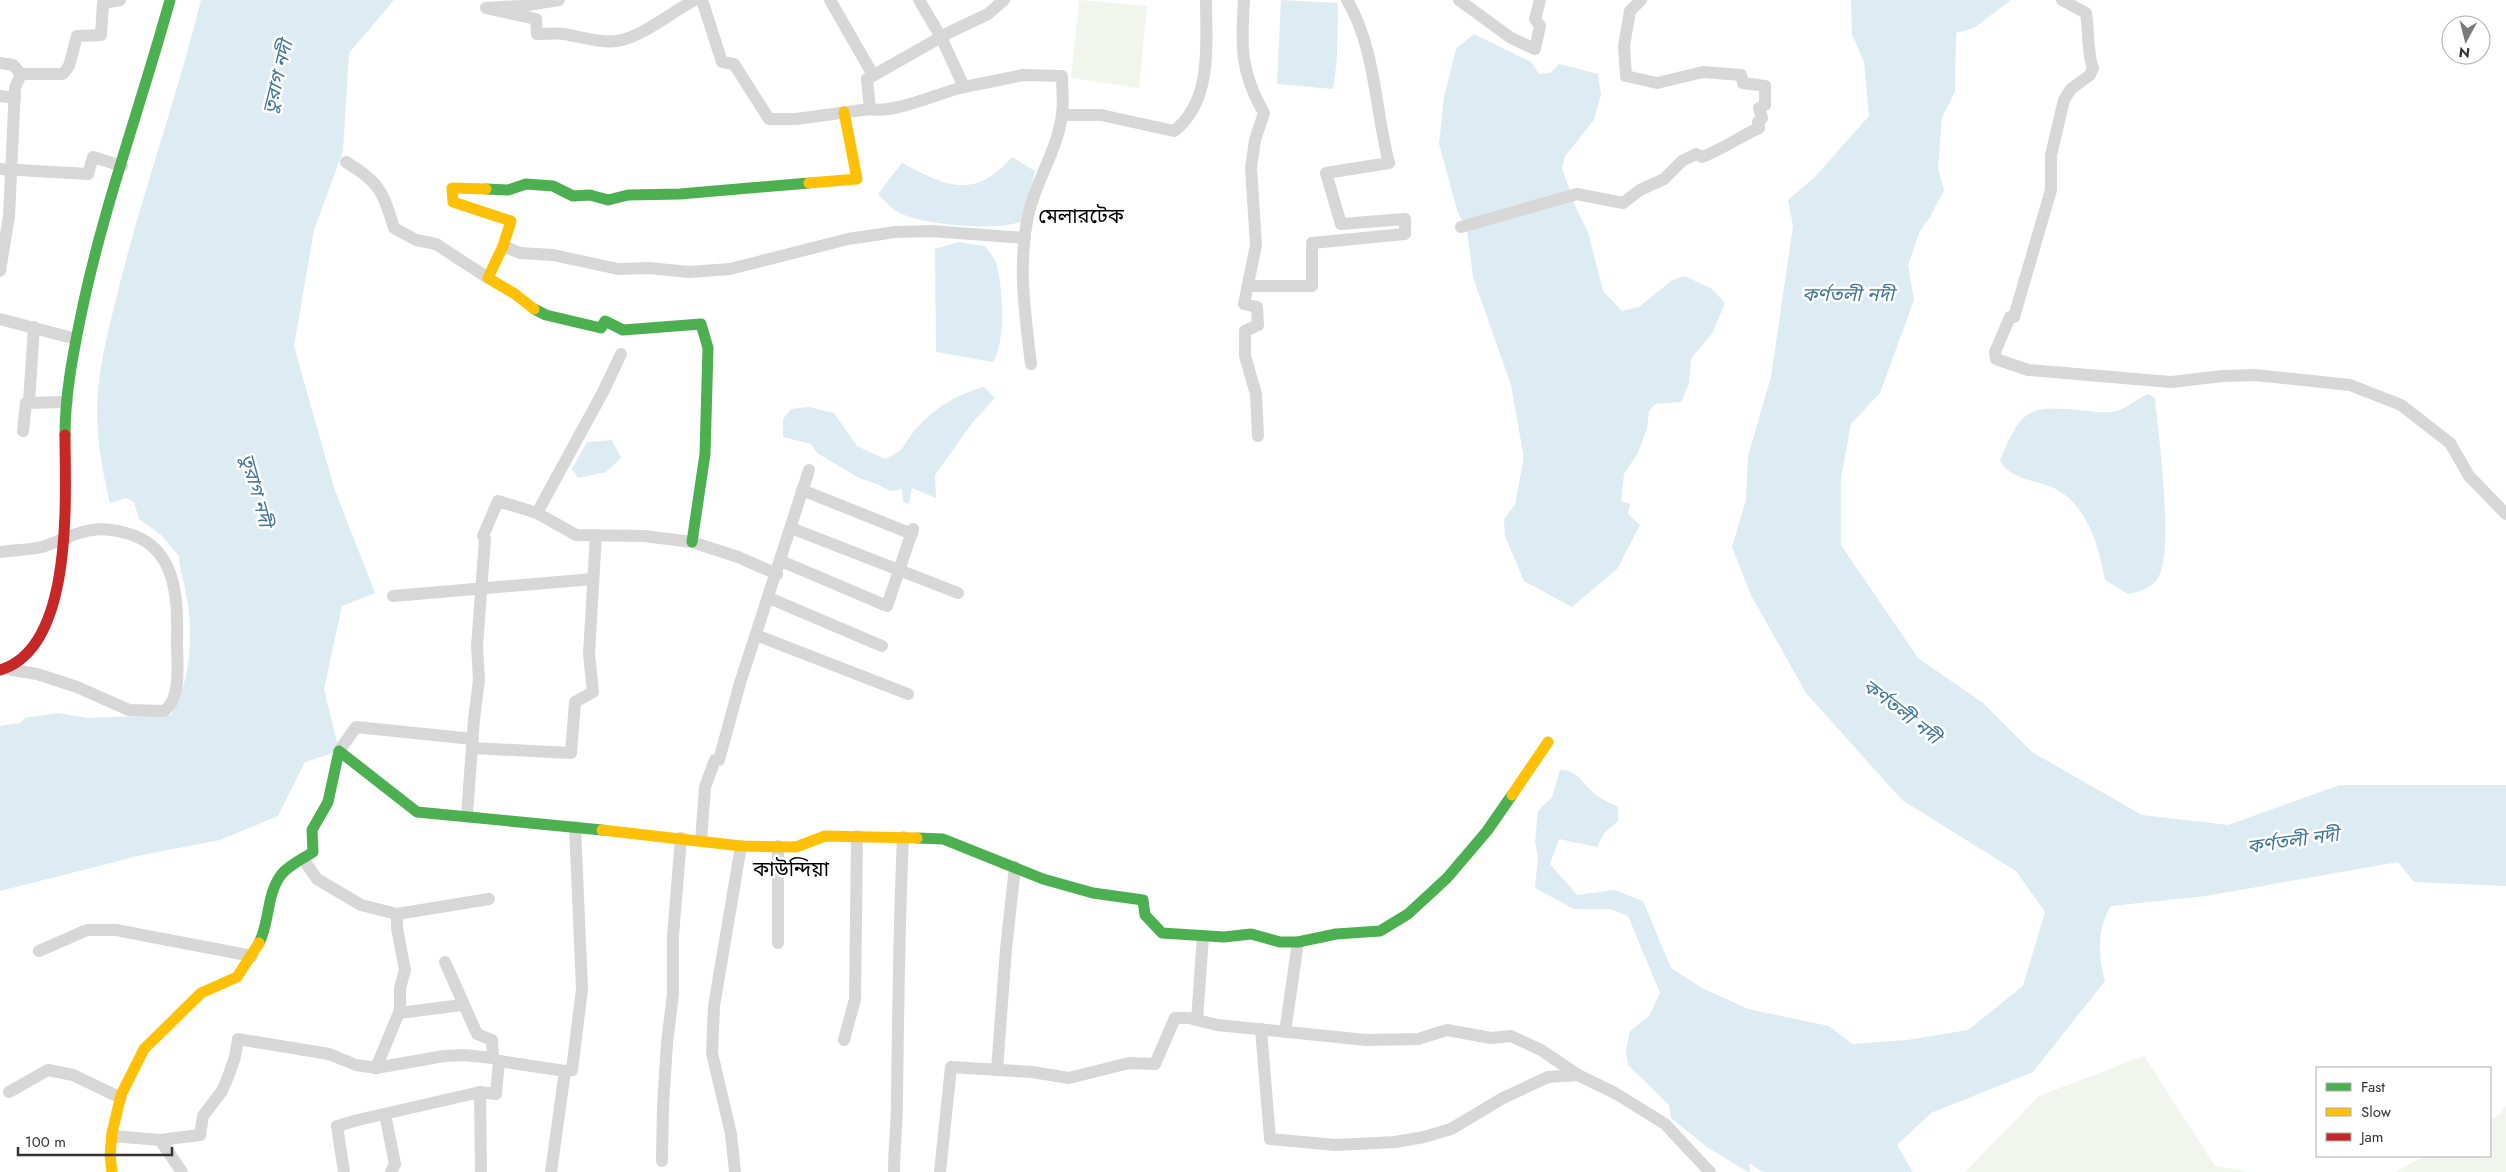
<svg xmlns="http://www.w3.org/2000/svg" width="2506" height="1172" font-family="Jost,'Noto Sans Bengali',sans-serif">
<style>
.green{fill:#f1f5ed}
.water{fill:#ddebf3}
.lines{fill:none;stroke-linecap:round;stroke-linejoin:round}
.street{stroke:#d7d7d7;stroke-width:12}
.fast{stroke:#4caf50;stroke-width:11}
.slow{stroke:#ffc107;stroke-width:11}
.jam{stroke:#c62828;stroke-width:11}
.labels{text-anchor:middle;stroke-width:5;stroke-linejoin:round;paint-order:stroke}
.water-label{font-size:19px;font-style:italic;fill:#3f7597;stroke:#fff}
.quarter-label{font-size:20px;fill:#000;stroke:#fff}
</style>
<rect width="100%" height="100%" fill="#fff"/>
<g class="green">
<polygon points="1079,0 1147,6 1139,88 1071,78"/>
<polygon points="2144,1056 2215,1166 2249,1172 1965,1172 2039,1096"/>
<polygon points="2506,1105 2506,1172 2395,1172 2425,1156 2490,1156 2490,1120 2500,1114"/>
</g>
<g class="water">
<path d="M201 0H394L349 53 343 151 314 230 294 346 334 488 375 593 342 606 324 689 339 751 305 762 278 816 220 840 142 855 0 891V726L20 723 25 718 58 713 87 718 171 715C191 682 194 632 186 594 184 580 179 570 179 556L161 535 139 519 134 502 126 498 110 503C101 466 95 430 98 391 101 357 110 324 118 291 142 193 177 98 201 0Z"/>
<polygon points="1281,0 1338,3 1337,59 1333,89 1277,84"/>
<path d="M1851 0H2011L1974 28 1956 33 1955 92 1942 117 1938 168 1944 190 1930 217 1920 231 1908 265 1914 300 1880 393 1851 424 1841 478V545L1918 658 1983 703 2032 752 2142 815 2228 825 2340 785H2506V886L2414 882 2398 862 2206 896 2111 906C2097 927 2098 958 2105 981L2033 1072 1931 1113 1897 1145 1913 1172H1763L1749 1163 1750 1172H1748L1707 1147 1671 1118 1669 1105 1628 1065 1626 1050 1630 1031 1649 1016 1660 993 1628 916 1610 909H1574L1535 888 1538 857 1535 841 1538 811 1552 797 1560 770C1578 770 1582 783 1594 793 1600 799 1610 803 1618 807V821L1604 833 1597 847 1559 839 1550 864 1577 895 1614 890 1643 901 1671 968 1702 988 1748 1009 1829 1026 1852 1044 1907 1040 1968 1030 2023 986 2045 912 2016 871 1902 800 1806 693 1751 595 1732 547 1746 499 1748 456 1771 377 1793 226 1788 200 1814 178 1869 116 1864 62 1852 34Z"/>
<polygon points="1474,34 1531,62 1539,74 1550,73 1559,64 1598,74 1601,95 1594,120 1565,156 1562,168 1576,208 1588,232 1603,291 1622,311 1639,307 1671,281 1685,276 1712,289 1725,303 1712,334 1691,358 1689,384 1681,402 1655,404 1649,411 1647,428 1638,453 1624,474 1621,501 1630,504 1628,514 1640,525 1617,569 1572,607 1524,581 1505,536 1504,519 1515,505 1523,462 1523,453 1511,385 1473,277 1467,230 1458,213 1439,144 1444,97 1456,49"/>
<path d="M1012 157 1035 171 1023 221C1000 232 920 225 898 212 891 208 884 200 878 194L902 163C947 187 974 200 1012 157Z"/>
<path d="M958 242 985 246C989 252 996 259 997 266 1003 290 1006 341 993 362L936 352 935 249Z"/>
<path d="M984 387 995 398 973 422 935 475 936 498 912 488 909 504 903 502 902 489 890 491 875 483 859 478 817 453 811 444 783 437V419L791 409 809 407 834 413 857 446 885 459C906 450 902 446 915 430 935 407 956 395 984 387Z"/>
<path d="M2148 394 2155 398C2158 432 2176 558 2156 581 2149 589 2138 592 2128 594L2105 580C2098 544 2087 501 2049 486 2030 479 2011 479 2000 461 2005 448 2015 423 2027 415 2048 401 2087 414 2111 412 2127 410 2134 400 2148 394Z"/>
<polygon points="612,440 621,458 606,472 578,478 572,469 587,442"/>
</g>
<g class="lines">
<g class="street">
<path d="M559 0 521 6 486 8 536 19 537 34C546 34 555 33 564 34 582 37 599 43 617 41 641 38 673 11 695 0"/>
<polyline points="702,0 722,62 734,64 769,119 796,119 870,109 867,79 950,32 988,14 1004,0"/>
<polyline points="830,0 873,75"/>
<path d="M1244 0C1241 46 1240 72 1264 113L1255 140 1251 168 1256 245 1244 304 1257 307 1258 325 1245 331V356L1256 394 1258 436"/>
<polyline points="1459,0 1511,38 1535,49 1540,26 1535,19 1540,0"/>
<path d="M2062 0 2086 13C2089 30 2087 53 2093 68L2090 75 2071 89 2064 100 2051 155V190L2014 317H2010L1995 352 1996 359 2028 370 2171 382 2223 376 2255 375 2350 385 2401 405 2450 443 2469 476 2506 514"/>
<polyline points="0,63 13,65 21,74 63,74 69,66 77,36 101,35 103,3 120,0"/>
<path d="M964 87 1023 75 1062 76C1062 89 1064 102 1062 114 1058 149 1037 179 1029 212 1017 262 1025 314 1031 364"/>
<polyline points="0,96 15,98"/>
<path d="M870 109C895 114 938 93 964 87L941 37 919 0"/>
<path d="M1062 115H1101L1174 131C1213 101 1206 44 1206 0"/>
<path d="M346 162C379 182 383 191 394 228L416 240 436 244 488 278"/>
<polyline points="0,169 88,174 93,157 122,166"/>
<path d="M1461 227 1577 194 1623 203 1640 190 1664 179 1682 161 1696 154 1702 157C1723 149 1739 137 1759 128L1758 122 1762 118 1759 108 1765 105V86L1743 83 1741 75 1703 72 1657 83 1626 76 1624 46 1630 11 1641 0"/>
<polyline points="503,246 520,253 553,255 618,269 649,268 689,272 730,269 848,239 895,232 931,231 1025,238"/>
<polyline points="0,271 9,216 15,88 21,74"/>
<path d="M1248 286H1312V243L1405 234V219L1341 224 1326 173 1389 163C1375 110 1376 49 1347 0"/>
<polyline points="0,319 76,339"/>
<polyline points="29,402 34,327"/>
<polyline points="23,431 26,403 67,402"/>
<polyline points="802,490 912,534"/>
<polyline points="537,513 603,392 621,354"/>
<polyline points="791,528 958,593"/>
<path d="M0 552C14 550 29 550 42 547 58 542 75 532 92 530 104 528 115 530 126 533 177 546 178 598 177 643 177 662 182 699 164 711L129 710 77 687 37 674 7 669"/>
<polyline points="781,561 887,606 913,529"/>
<polyline points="393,596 593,579"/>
<polyline points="769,598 882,646"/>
<polyline points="756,635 908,694"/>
<polyline points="472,748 571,753 575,702 593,692 589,654 596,535"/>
<polyline points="339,751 356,727 473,739"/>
<polyline points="467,815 474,719 479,680 477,646 485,539 483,536 498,501 537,513 576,535 644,536 692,542 738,557 777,574"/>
<polyline points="701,841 705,787 715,760 719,760 740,683 809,470"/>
<polyline points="778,846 778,943"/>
<polyline points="303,859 317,879 361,905 397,914 489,899"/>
<polyline points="39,951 87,930 116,930 252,956"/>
<polyline points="445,962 477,1034 492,1040 493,1058 499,1061 565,1071 551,1172"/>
<polyline points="399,1013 462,1005"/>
<polyline points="1197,1020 1203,936"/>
<polyline points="1261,1029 1270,1139 1336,1145 1395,1142 1424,1137 1451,1129 1503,1098 1548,1077 1578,1075"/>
<polyline points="1285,1032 1298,942"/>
<polyline points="844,1040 855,999 857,836"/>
<polyline points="376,1068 400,1010 400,988 405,970 397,928 397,914"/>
<polyline points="997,1070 1006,949 1015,867"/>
<polyline points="565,1071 572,1070 582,989 575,827"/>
<polyline points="9,1092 48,1070 73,1075 121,1098"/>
<polyline points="385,1114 395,1164 391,1172"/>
<polyline points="112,1136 160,1140 182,1172"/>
<polyline points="160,1140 200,1135 203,1116 222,1091 228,1077 235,1057 238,1039 329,1054 356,1065 376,1068 444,1056 464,1055 493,1058"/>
<polyline points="662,1161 663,1105 667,1043 673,994 673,936 681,838"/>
<polyline points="344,1172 337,1126 358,1120 480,1092"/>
<polyline points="481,1172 480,1092 496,1094 499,1061"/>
<polyline points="735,1172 731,1134 712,1053 714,1006 741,846"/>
<path d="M894 1172C894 1148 897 1124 897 1100 898 1012 899 925 903 837"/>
<polyline points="940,1172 951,1067 1032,1072 1069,1078 1129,1063 1155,1064 1175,1018 1189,1018 1217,1025 1366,1040 1418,1039 1447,1030 1491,1038 1511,1036 1541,1050 1578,1075 1615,1093 1665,1124 1710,1172"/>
</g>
<g class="fast">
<polyline points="486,189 508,190 526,184 553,186 573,196 590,195 608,200 628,195 680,194 809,183"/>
<polyline points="534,309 546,315 601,328 605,321 623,330 701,324 708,348 705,454 692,542"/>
<path d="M65 435C65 395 73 354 81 315 103 208 141 105 170 0"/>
<polyline points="917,838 943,839 1043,879 1093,893 1143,900 1145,915 1162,933 1224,937 1251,934 1280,942 1298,942 1336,934 1380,931 1408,914 1447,878 1487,831 1512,795"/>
<path d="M259 943C270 922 266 895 281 875 287 866 304 858 313 852L312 830 328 802 339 751 417 812 602 830"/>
</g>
<g class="slow">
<polyline points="809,183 857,179 844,112"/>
<polyline points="486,189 452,188 453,202 511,221 503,246 488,278 515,294 534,309"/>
<polyline points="1512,795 1548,742"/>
<polyline points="602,830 741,846 796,847 825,836 917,838"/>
<polyline points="112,1172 110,1155 112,1133 121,1095 144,1049 201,993 237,977 259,943"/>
</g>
<path class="jam" d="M0 670C75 648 65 496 65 435"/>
</g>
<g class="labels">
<g class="water-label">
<text transform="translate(277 77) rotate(-76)" y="7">তুরাগ নদী</text>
<text x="1848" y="301">কর্ণতলী নদী</text>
<text transform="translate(257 490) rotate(75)" y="7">তুরাগ নদী</text>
<text transform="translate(1902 711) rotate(38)" y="7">কর্ণতলী নদী</text>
<text transform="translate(2293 840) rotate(-8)" y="7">কর্ণতলী নদী</text>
</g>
<g class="quarter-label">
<text x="1081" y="223">মেলারটেক</text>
<text x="791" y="876">কাউন্দিয়া</text>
</g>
</g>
<rect x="2316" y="1067" width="175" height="90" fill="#ffffff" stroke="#adadad"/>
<rect x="2326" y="1083" width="25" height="8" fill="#4caf50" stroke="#adadad"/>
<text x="2361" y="1092" font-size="15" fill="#333333">Fast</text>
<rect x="2326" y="1108" width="25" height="8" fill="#ffc107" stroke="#adadad"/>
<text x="2361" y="1117" font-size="15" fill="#333333">Slow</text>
<rect x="2326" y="1133" width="25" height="8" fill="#c62828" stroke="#adadad"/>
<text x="2361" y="1142" font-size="15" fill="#333333">Jam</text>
<g transform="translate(2466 40) rotate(187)"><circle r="24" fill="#ffffff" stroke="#adadad"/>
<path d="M0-4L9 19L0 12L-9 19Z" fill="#7a7a7a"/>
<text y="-8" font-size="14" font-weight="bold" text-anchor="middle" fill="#333333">N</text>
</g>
<path d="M18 1147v8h154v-8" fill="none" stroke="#333333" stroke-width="2.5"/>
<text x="25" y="1147" font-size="15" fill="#333333" stroke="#ffffff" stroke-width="4" paint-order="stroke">100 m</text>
</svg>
